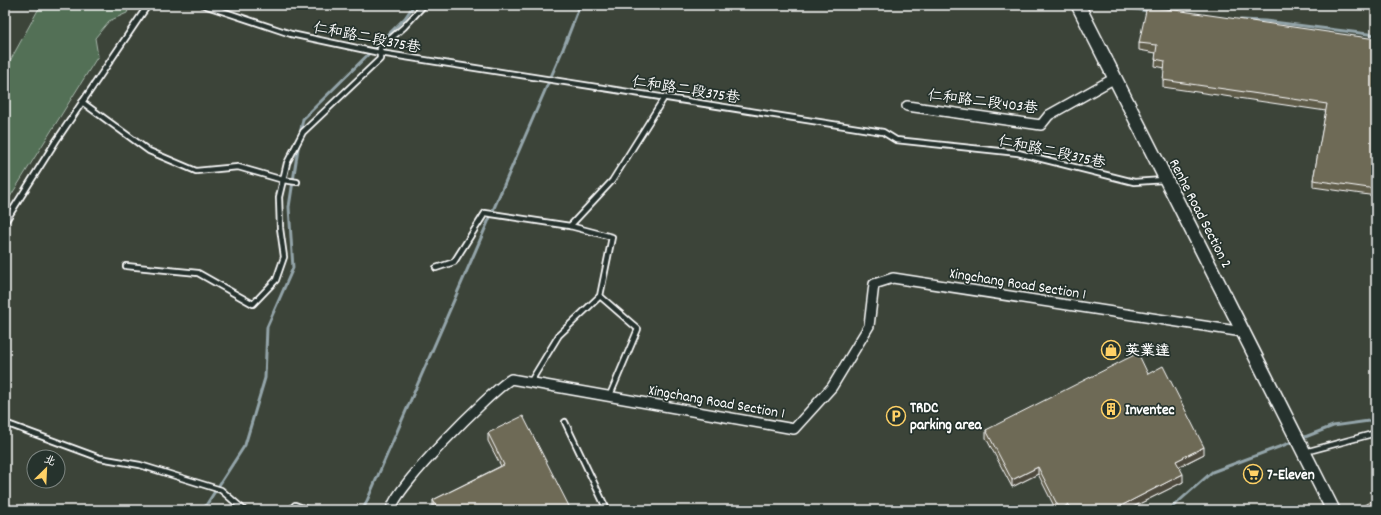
<svg xmlns="http://www.w3.org/2000/svg" width="1381" height="515" font-family="Dekko,'LXGW WenKai TC',sans-serif">
<style>
.green{fill:#526f57;stroke:#a8b7ab}
.lines{fill:none;stroke-linecap:round;stroke-linejoin:round}
.stream{stroke:#94a5aa;stroke-width:3}
.lane-casing{stroke:#fff;stroke-width:8}
.street-casing{stroke:#fff;stroke-width:12}
.secondary-casing{stroke:#fff;stroke-width:16}
.lane{stroke:#26332d;stroke-width:4.5}
.street{stroke:#26332d;stroke-width:9}
.secondary{stroke:#26332d;stroke-width:13}
.wall{fill:#5f5b4a;stroke:#fff}
.shaded-wall{fill:#4d4a3c;stroke:#fff}
.building{fill:#6e6a56;stroke:#fff}
.labels{text-anchor:middle;stroke-width:3.5;stroke-linejoin:round;paint-order:stroke}
.street-label{font-size:15px;fill:#fff;stroke:#26332d}
.poi-label{font-size:15px;font-weight:bold;fill:#fff;stroke:#26332d;text-anchor:start}
</style>
<rect width="100%" height="100%" fill="#3c4439"/>
<filter id="ink" filterUnits="userSpaceOnUse"><feTurbulence type="fractalNoise" baseFrequency=".025" numOctaves="2"/><feDisplacementMap in="SourceGraphic" scale="8" xChannelSelector="R" yChannelSelector="G"/><feConvolveMatrix kernelMatrix="1 2 1 2 8 2 1 2 1" color-interpolation-filters="sRGB"/></filter>
<g filter="url(#ink)">
<polygon class="green" points="43,5 130,5 127,13 109,21 95,38 98,56 5,205 5,70 38,10"/>
<g class="lines">
<g class="stream">
<polyline points="1111,5 1148,11"/>
<polyline points="1241,20 1265,21 1376,35"/>
<polyline points="300,134 303,119 405,18 414,5"/>
<polyline points="1300,439 1333,426 1376,420"/>
<polyline points="203,510 245,445 265,378 267,327 293,268 289,207 299,142"/>
<polyline points="363,510 563,49 580,5"/>
<polyline points="1169,510 1212,472 1295,441"/>
</g>
<defs>
<g id="lane">
<polyline points="204,5 291,34 380,53 883,132 896,140 1018,153 1134,182 1164,180"/>
<polyline points="82,102 149,151 196,171 238,167 283,180 297,182"/>
<polyline points="5,222 56,141 148,5"/>
<polyline points="570,226 612,181 664,98"/>
<polyline points="126,266 198,273 253,304 276,280 284,257 280,228 279,197 287,163 303,132 380,59 380,48 404,27 424,5"/>
<polyline points="436,268 454,262 485,213 570,226 612,237 600,296 559,335 531,381"/>
<polyline points="600,296 638,329 610,395"/>
<polyline points="565,422 607,510"/>
<polyline points="5,423 100,458 140,465 221,490 244,510"/>
<polyline points="1305,452 1376,433"/>
<polyline points="291,510 295,505 309,510"/>
</g>
<g id="street">
<polyline points="907,106 1041,125 1049,115 1115,78"/>
<path d="M391 510C395 487 489 393 511 379L794 429 832 387 869 326 874 284 893 278 1243 332"/>
</g>
<polyline id="secondary" points="1078,5 1333,510"/>
</defs>
<use href="#lane" class="lane-casing"/>
<use href="#street" class="street-casing"/>
<use href="#secondary" class="secondary-casing"/>
<use href="#lane" class="lane"/>
<use href="#street" class="street"/>
<use href="#secondary" class="secondary"/>
</g>
<g class="wall">
<polygon points="1376,39 1376,196 1313,187 1313,180 1326,111 1163,87 1163,80 1165,68 1155,66 1156,53 1139,50 1139,43"/>
<polygon points="1148,374 1204,454 1179,467 1183,482 1127,510 1056,510 1038,474 1012,487 986,438 986,430"/>
<polygon points="488,433 571,510 434,510 433,507 433,500 501,466 488,441"/>
</g>
<g class="shaded-wall">
<polygon points="1204,447 1204,454 1176,468 1176,461"/>
<polygon points="1038,467 1038,474 1012,487 1012,480"/>
<polygon points="1183,474 1183,482 1127,510 1113,510"/>
<polygon points="1068,504 1068,510 1061,510"/>
</g>
<g class="building">
<polygon points="1147,6 1376,39 1376,189 1313,180 1327,104 1163,80 1165,61 1155,59 1157,45 1139,43"/>
<polygon points="1138,353 1148,374 1163,366 1204,447 1176,461 1183,474 1113,510 1071,510 1068,504 1061,510 1060,510 1038,467 1012,480 986,430"/>
<polygon points="523,416 571,510 438,510 433,500 504,465 488,433"/>
<polygon points="1376,498 1376,510 1363,510 1361,507"/>
</g>
</g>
<defs>
<symbol id="shop-ring" viewBox="-11 -11 22 22"><circle r="9.5" fill="#26332d" stroke="#ffd166" stroke-width="1.5"/><path d="M-5-2.5h2.3a2.7 3.5 0 0 1 5.4 0H5L5.5 6h-11ZM-1.5-2.5h3a1.5 2.3 0 0 0-3 0Z" fill="#ffd166"/></symbol>
<symbol id="building-ring" viewBox="-11 -11 22 22"><circle r="9.5" fill="#26332d" stroke="#ffd166" stroke-width="1.5"/><path d="M-4-6H4V6H1V3H-1V6H-4ZM-2.5-4.3h1.7v1.8h-1.7ZM.8-4.3h1.7v1.8H.8ZM-2.5-1h1.7V.8h-1.7ZM.8-1h1.7V.8H.8Z" fill="#ffd166"/></symbol>
<symbol id="parking-ring" viewBox="-11 -11 22 22"><circle r="9.5" fill="#26332d" stroke="#ffd166" stroke-width="1.5"/><path d="M-3.5-5.5H1a3.5 3.5 0 0 1 0 7H-1V5.5H-3.5ZM-1-3.4V-.6H.8a1.4 1.4 0 0 0 0-2.8Z" fill="#ffd166"/></symbol>
<symbol id="supermarket-ring" viewBox="-11 -11 22 22"><circle r="9.5" fill="#26332d" stroke="#ffd166" stroke-width="1.5"/><path d="M-6-5.5h2.5l.6 2H6L4.5 2H-2.5L-4.4-4H-6ZM-1.5 3.2a1.3 1.3 0 1 0 .1 0ZM3 3.2a1.3 1.3 0 1 0 .1 0Z" fill="#ffd166"/></symbol>
</defs>
<g fill-rule="evenodd">
<use href="#shop-ring" x="1100" y="339" width="22" height="22"/>
<use href="#building-ring" x="1100" y="398" width="22" height="22"/>
<use href="#parking-ring" x="885" y="405" width="22" height="22"/>
<use href="#supermarket-ring" x="1242" y="463" width="22" height="22"/>
</g>
<g class="labels">
<g class="street-label">
<text transform="translate(367 37) rotate(11)" y="5">仁和路二段375巷</text>
<text transform="translate(686 89) rotate(9)" y="5">仁和路二段375巷</text>
<text transform="translate(983 101) rotate(7)" y="5">仁和路二段403巷</text>
<text transform="translate(1052 151) rotate(12)" y="5">仁和路二段375巷</text>
<text transform="translate(1201 213) rotate(63)" y="5">Renhe Road Section 2</text>
<text transform="translate(1018 283) rotate(9)" y="5">Xingchang Road Section 1</text>
<text transform="translate(717 401) rotate(10)" y="5">Xingchang Road Section 1</text>
</g>
<g class="poi-label">
<text x="1125" y="355">英業達</text>
<text x="910" y="412">TRDC<tspan x="910" dy="17">parking area</tspan></text>
<text x="1125" y="414">Inventec</text>
<text x="1267" y="479">7-Eleven</text>
</g>
</g>
<rect width="1381" height="515" fill="none" stroke="#26332d" stroke-width="20"/>
<rect x="10" y="10" width="1361" height="495" fill="none" stroke="#fff" stroke-width="1.5" filter="url(#ink)"/>
<g transform="translate(46 469) rotate(24)"><circle r="19" fill="#26332d" stroke="#7d8581"/>
<path d="M0-3L7 15L0 10L-7 15Z" fill="#ffd166"/>
<text y="-6" font-size="11" font-weight="bold" text-anchor="middle" fill="#ffffff">北</text>
</g>
</svg>
